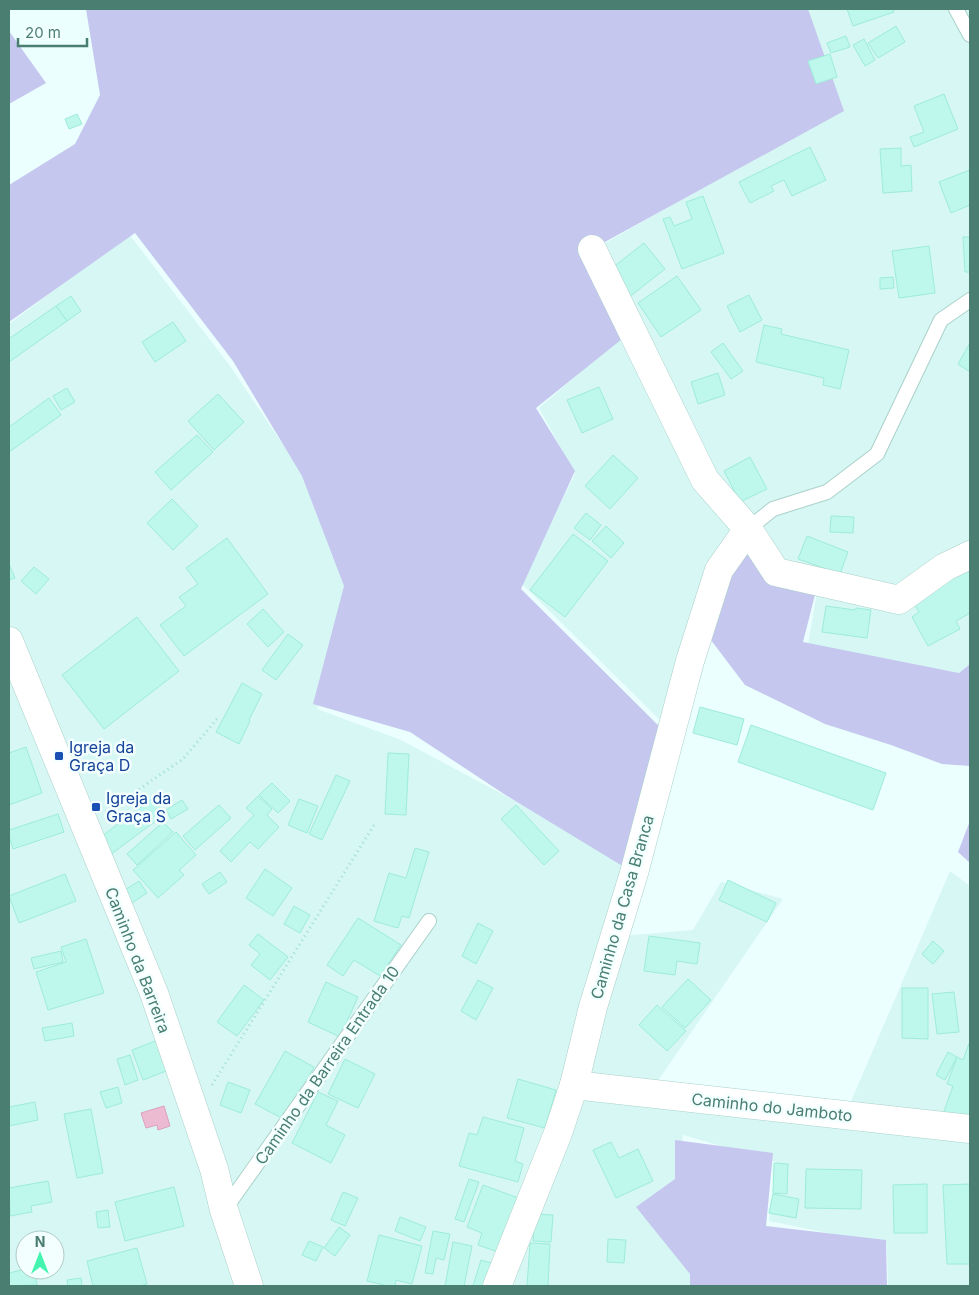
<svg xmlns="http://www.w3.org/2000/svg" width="979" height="1295" font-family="Inter,sans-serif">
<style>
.residential{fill:#d7f7f4;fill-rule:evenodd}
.green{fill:#c5c7ef}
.water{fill:#ecbbd2;stroke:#dfa0bd}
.building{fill:#bef7eb;stroke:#9decd9}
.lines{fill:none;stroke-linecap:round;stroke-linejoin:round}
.lane-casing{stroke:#aad1ca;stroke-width:16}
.street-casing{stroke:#aad1ca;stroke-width:29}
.path{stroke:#a0decf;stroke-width:3;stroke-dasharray:1 4;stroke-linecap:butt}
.lane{stroke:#fff;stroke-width:14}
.street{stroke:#fff;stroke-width:28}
.transit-dot{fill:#1a4fb4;stroke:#f3ffff;stroke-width:2}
.labels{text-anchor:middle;stroke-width:5;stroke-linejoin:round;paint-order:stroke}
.transit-label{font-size:16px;fill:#164399;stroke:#f3ffff;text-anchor:start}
.street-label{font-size:16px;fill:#497e70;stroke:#f3ffff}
</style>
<rect width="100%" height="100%" fill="#eafffe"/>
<g class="residential">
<polygon points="808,9 970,9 970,664 959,673 808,645 818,586 768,566 751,533 667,727 521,583 575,474 539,408 627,332 591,251 838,111"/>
<path d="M129 234 230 366 300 470 345 587 317 709 401 740 633 864 609 937 693 930 721 882 783 899 655 1085 846 1113 950 871 970 886V1286H888L887 1245 769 1221 776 1162 683 1135 679 1176 641 1204 693 1276 692 1286H9V324ZM25 1240H55V1270H25Z"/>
</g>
<g class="green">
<polygon points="86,9 808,9 844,111 592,249 632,331 536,408 575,471 521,589 670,737 634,873 504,794 410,732 313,704 344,586 302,476 233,361 135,233 9,322 9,185 75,144 100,95"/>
<polygon points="9,31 46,83 9,104"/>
<polygon points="748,529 776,572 818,583 803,642 959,673 970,664 970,766 942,764 891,745 825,724 745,685 701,627"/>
<polygon points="970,821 970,863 958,852"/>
<polygon points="675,1140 773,1153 766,1226 886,1240 887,1286 690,1286 690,1274 636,1207 675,1179"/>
</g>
<polygon class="water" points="164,1106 170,1126 158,1130 157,1125 146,1128 141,1113"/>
<g class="building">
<polygon points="847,9 893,9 894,12 853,26"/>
<polygon points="896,26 905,42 878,58 868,43"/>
<polygon points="846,36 850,47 831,53 827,43"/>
<polygon points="864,39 875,60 865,66 853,45"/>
<polygon points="830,54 837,77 816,84 808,61"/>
<polygon points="944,94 958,129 914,147 910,137 924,132 914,106"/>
<polygon points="77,114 82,124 69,129 65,119"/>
<polygon points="810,147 826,180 792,196 784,180 771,186 774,191 750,203 739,182"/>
<polygon points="901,148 901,166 911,165 912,191 883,193 880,149"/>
<polygon points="970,170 970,205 951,213 939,182"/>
<polygon points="703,196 724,253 682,269 663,219 670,217 674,226 692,219 686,202"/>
<polygon points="963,237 970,237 970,272 965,272"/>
<polygon points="644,243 665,269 628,298 607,272"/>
<polygon points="929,246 935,293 899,298 892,251"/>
<polygon points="677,276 701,310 661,337 638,303"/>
<polygon points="893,277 894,288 880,289 880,278"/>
<polygon points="749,295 762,320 740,332 727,306"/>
<polygon points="71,296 81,311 67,321 56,306"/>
<polygon points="56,306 67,321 9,362 9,336 10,338"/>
<polygon points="173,322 186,341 155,362 142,342"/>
<polygon points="764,325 782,329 781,334 849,350 840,389 823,385 824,378 756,362"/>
<polygon points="723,343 743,371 731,379 711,352"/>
<polygon points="970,343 970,372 958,364"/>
<polygon points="718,373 725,395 698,404 691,382"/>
<polygon points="599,387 613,419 582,433 567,400"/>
<polygon points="67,388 75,402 61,410 53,396"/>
<polygon points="218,394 244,422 214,450 188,421"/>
<polygon points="49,398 61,415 9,452 9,427"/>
<polygon points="197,435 213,452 171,490 155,472"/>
<polygon points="613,455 638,478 610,509 585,486"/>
<polygon points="750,457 767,489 740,502 724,471"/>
<polygon points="172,499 198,526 173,550 147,523"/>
<polygon points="586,513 601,525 590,540 574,528"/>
<polygon points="831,516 854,517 853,533 830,532"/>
<polygon points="606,526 624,543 611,558 592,541"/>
<polygon points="573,534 608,561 565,617 530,590"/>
<polygon points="807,536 848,552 840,574 798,559"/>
<polygon points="227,538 268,594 184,656 160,625 186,606 179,597 198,584 186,568"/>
<polygon points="9,564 15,578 9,580"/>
<polygon points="34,567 49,579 36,594 21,581"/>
<polygon points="968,569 970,574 970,613 956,621 960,629 928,646 912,617 919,612 912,600"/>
<polygon points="826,606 855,610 856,608 871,610 867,638 822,632"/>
<polygon points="263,609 284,632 268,647 247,624"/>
<polygon points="137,617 179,671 104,729 62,675"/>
<polygon points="288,634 303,645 276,680 262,670"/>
<polygon points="242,683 262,694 249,720 250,721 239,744 216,732"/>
<polygon points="700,707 744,719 737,745 693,733"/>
<polygon points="751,725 886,773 873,810 738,762"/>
<polygon points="26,747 42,793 9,805 9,753"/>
<polygon points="388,753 409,754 406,815 385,814"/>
<polygon points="336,775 350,781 322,840 309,834"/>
<polygon points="272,783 290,801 278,813 259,795"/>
<polygon points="258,796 272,809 267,815 279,827 258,849 250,842 231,862 220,851 254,815 246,808"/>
<polygon points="153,798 165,814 110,855 98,839"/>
<polygon points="299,799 318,806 307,833 288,825"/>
<polygon points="182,800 188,809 171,819 166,810"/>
<polygon points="219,805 231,818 195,850 183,836"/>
<polygon points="516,805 559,851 544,865 501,819"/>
<polygon points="58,814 64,832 13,849 9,836 9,830"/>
<polygon points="163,822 173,832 137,865 127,854"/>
<polygon points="176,832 196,855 179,870 184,875 158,898 133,870"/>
<polygon points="415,848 429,852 409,918 402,916 398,928 374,921 389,873 406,878"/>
<polygon points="265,869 292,888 273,916 246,898"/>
<polygon points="220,872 227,882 209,894 202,884"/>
<polygon points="65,874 76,901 19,923 9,896"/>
<polygon points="728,880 776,903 767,922 719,900"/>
<polygon points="139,881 147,893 126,907 118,894"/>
<polygon points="294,906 310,915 300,933 284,924"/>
<polygon points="358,918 401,945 380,976 354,960 343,976 327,965"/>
<polygon points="478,923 493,931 476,964 462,956"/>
<polygon points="258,934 288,957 270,980 251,965 260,954 249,945"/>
<polygon points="649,936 700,943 697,964 677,961 675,975 644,971"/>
<polygon points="86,939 104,993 48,1010 36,972 66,962 61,947"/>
<polygon points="933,941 944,951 933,964 922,954"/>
<polygon points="61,951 63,962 34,969 31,958"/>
<polygon points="688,979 711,1000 685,1028 662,1007"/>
<polygon points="478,980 493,988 476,1020 461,1011"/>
<polygon points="326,982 358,997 340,1037 308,1022"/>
<polygon points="244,985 264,1000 237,1036 217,1022"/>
<polygon points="902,988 928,988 928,1039 902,1038"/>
<polygon points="954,992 959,1032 937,1034 932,994"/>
<polygon points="657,1005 686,1031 667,1051 639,1025"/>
<polygon points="72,1023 74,1036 45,1041 42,1028"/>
<polygon points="163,1038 174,1068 143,1080 132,1050"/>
<polygon points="970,1041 970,1119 943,1114 953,1086 947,1084 957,1057 963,1060"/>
<polygon points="285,1051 314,1067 285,1120 255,1104"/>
<polygon points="948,1052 957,1057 945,1080 936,1075"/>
<polygon points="130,1055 138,1080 125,1085 117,1059"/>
<polygon points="345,1059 375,1074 358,1108 328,1094"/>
<polygon points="518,1079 556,1090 545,1128 507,1118"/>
<polygon points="228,1082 250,1090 241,1113 220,1105"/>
<polygon points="118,1087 122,1103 106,1108 100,1092"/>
<polygon points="318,1092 338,1101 326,1125 345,1135 331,1163 292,1143"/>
<polygon points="35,1102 38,1120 9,1126 9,1107"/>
<polygon points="91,1109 103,1173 77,1178 64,1114"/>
<polygon points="483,1117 524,1128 515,1161 523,1164 518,1182 459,1166 469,1133 477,1135"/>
<polygon points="611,1142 619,1158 638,1149 653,1181 616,1198 593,1150"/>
<polygon points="774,1163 788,1164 787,1194 773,1193"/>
<polygon points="806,1169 862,1170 861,1209 805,1208"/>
<polygon points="469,1179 479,1182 464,1222 455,1219"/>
<polygon points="48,1181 52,1202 31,1206 32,1212 10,1216 9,1188"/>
<polygon points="927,1184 927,1233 894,1233 893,1185"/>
<polygon points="970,1184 970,1264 947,1264 943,1185"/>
<polygon points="483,1185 521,1199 501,1253 478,1245 482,1233 467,1227"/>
<polygon points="174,1187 184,1226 125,1241 115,1202"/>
<polygon points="343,1192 358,1198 345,1226 331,1220"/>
<polygon points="773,1194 799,1199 796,1218 769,1213"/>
<polygon points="108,1210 110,1227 98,1228 96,1212"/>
<polygon points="534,1214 553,1215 551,1242 533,1241"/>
<polygon points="400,1217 426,1227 420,1241 395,1231"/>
<polygon points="339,1227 350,1235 335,1256 324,1248"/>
<polygon points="433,1231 450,1234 444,1260 436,1258 433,1274 425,1273"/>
<polygon points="379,1235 422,1246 412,1284 396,1280 395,1286 388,1286 367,1281"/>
<polygon points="608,1239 626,1240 624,1263 607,1262"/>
<polygon points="309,1241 323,1247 316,1261 302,1255"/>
<polygon points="453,1242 472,1246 464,1286 445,1286"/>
<polygon points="530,1243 550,1244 548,1286 527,1286"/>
<polygon points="137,1248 147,1284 140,1286 93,1286 87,1261"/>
<polygon points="481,1260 495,1264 488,1286 473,1286"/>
<polygon points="25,1269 25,1270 34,1270 37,1285 9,1286 9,1273"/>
<polygon points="81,1278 82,1286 68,1286 67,1280"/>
</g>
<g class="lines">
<defs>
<g id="lane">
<polyline points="956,9 970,35"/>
<polyline points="748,529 773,509 827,492 877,454 941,320 970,300"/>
<polyline points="225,1209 429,921"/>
</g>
<g id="street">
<polyline points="592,249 705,480 748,529 776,572 899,600 945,567 970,555"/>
<polyline points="9,641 154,993 214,1169 224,1210 249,1286"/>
<polyline points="574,1085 970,1129"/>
<polyline points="497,1286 558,1133 574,1085 593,1007 634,873 690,661 719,570 748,529"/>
</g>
</defs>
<use href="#lane" class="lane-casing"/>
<use href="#street" class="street-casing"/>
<g class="path">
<polyline points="106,812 183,759 217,719"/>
<polyline points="212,1085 374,825"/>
</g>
<use href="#lane" class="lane"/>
<use href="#street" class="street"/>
</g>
<g class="transit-dot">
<rect x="54" y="751" width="10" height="10" rx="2.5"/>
<rect x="91" y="802" width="10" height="10" rx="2.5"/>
</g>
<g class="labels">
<g class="transit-label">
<text x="69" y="753">Igreja da<tspan x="69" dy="18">Graça D</tspan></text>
<text x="106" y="804">Igreja da<tspan x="106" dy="18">Graça S</tspan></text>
</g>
<g class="street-label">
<text transform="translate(622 907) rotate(-74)" y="6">Caminho da Casa Branca</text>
<text transform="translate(138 960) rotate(69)" y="6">Caminho da Barreira</text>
<text transform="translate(327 1065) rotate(-55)" y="6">Caminho da Barreira Entrada 10</text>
<text transform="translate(772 1107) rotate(6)" y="6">Caminho do Jamboto</text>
</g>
</g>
<rect width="979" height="1295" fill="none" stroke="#497e70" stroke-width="20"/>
<g transform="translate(40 1255)"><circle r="24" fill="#f3ffff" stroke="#afcbc6"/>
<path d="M0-4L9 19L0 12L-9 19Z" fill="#43f4ae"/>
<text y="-8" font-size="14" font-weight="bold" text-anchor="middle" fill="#497e70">N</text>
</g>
<path d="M18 38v8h69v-8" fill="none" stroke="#497e70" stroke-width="2.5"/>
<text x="25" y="38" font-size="15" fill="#497e70" stroke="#f3ffff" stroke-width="4" paint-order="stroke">20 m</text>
</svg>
